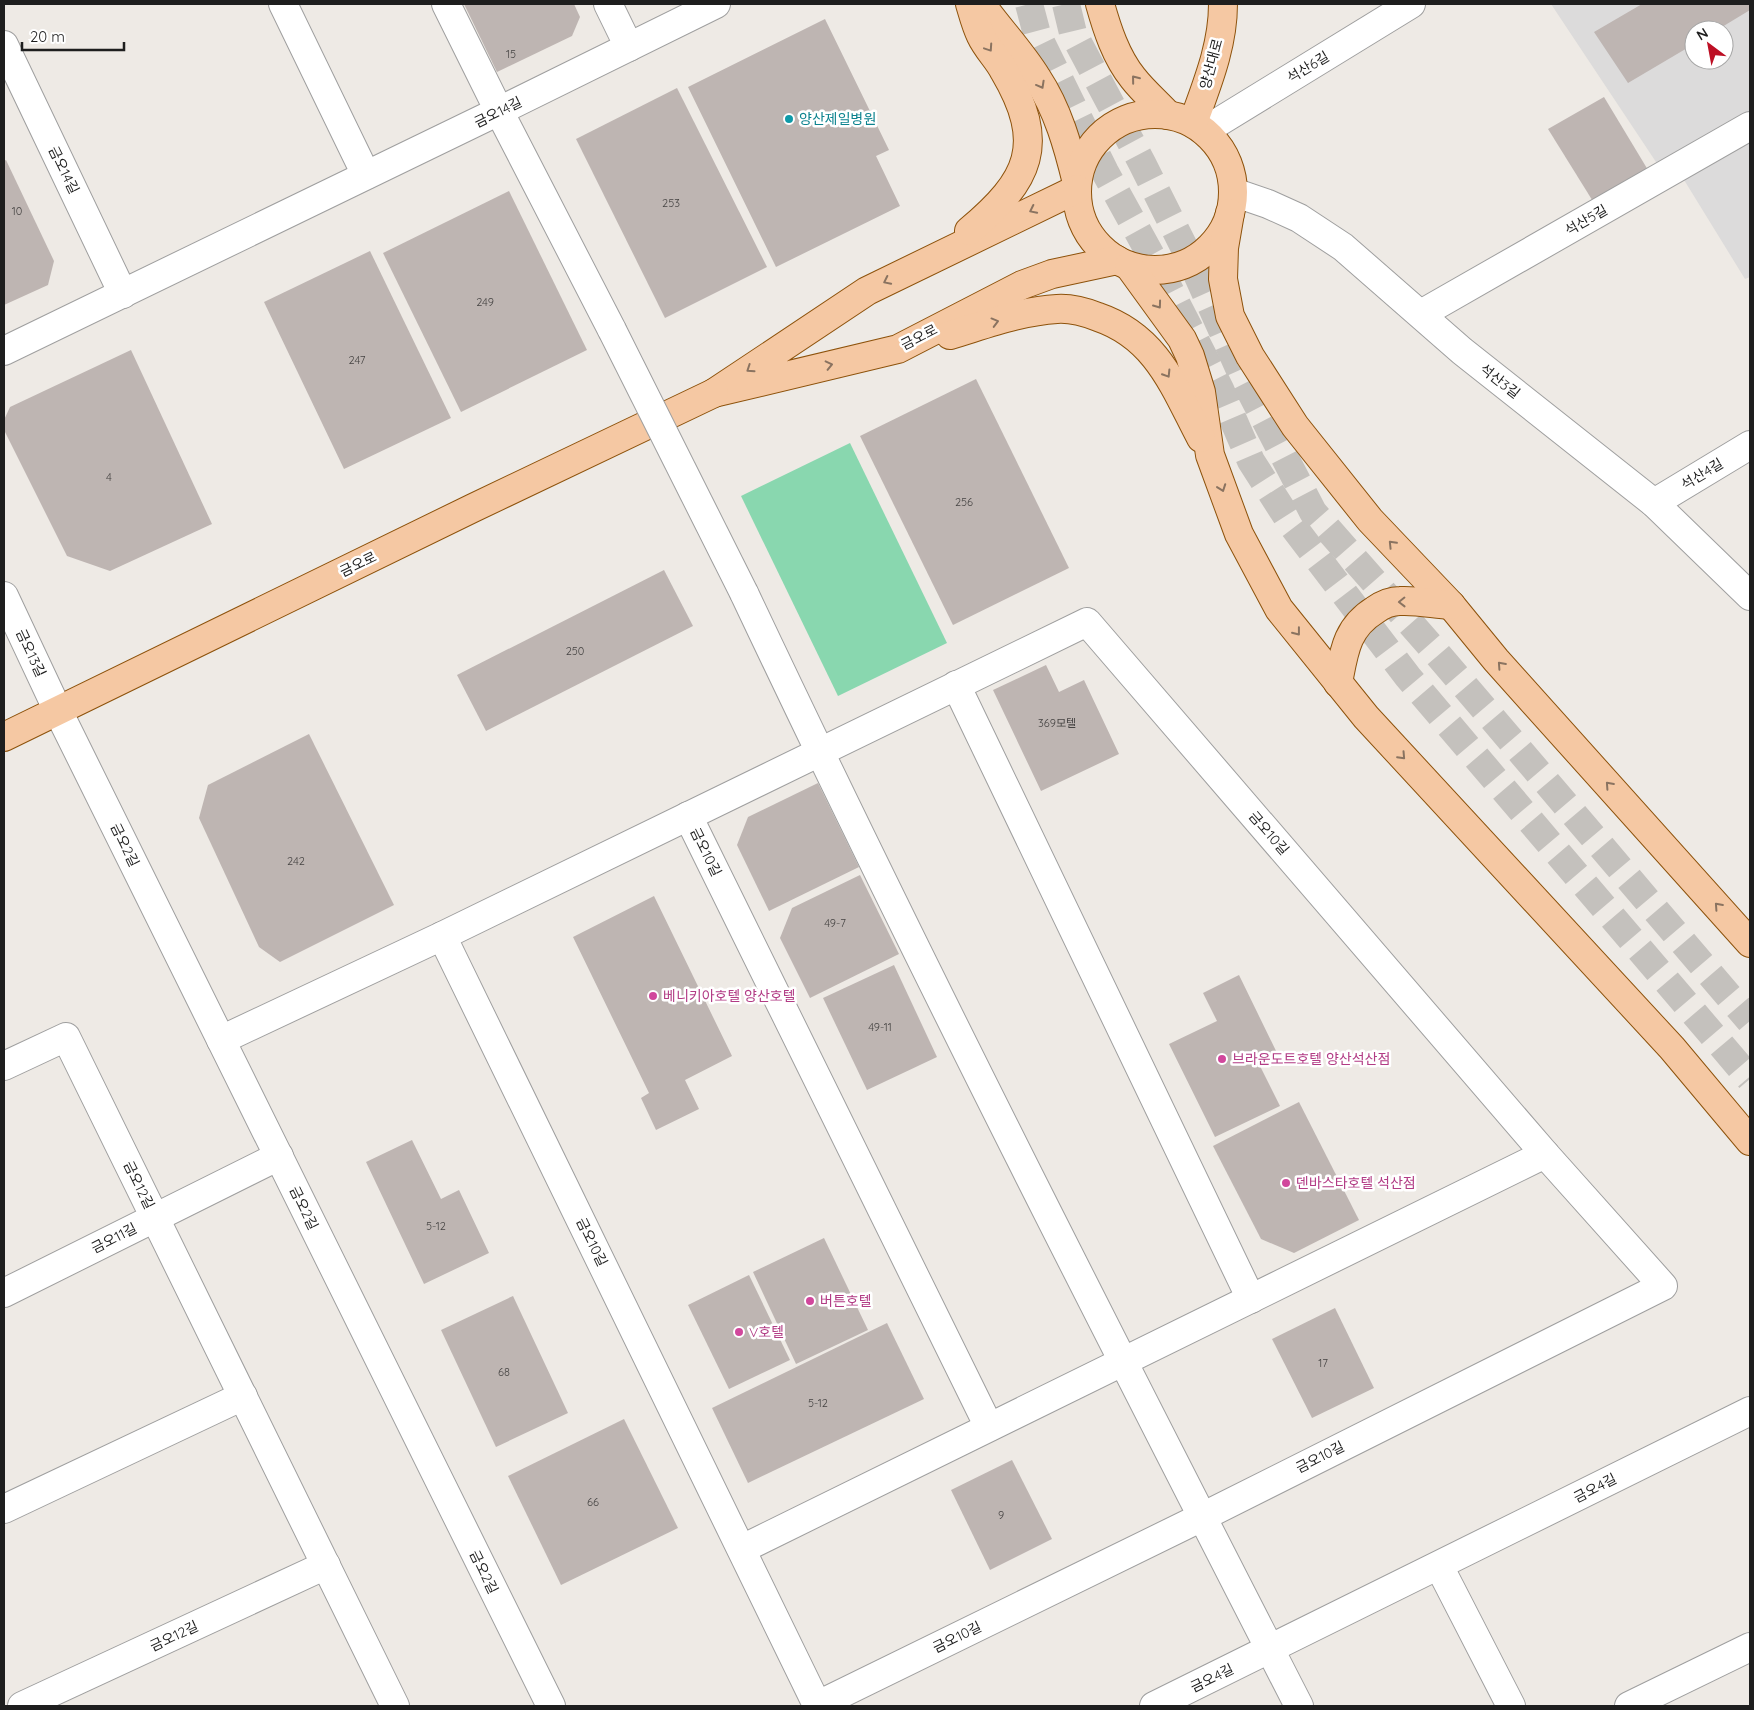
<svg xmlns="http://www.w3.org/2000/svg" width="1754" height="1710" font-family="Quicksand,'Noto Sans KR',sans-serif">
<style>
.residential{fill:#dcdbdb;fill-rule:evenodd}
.pitch{fill:#89d7af}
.building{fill:#beb5b2}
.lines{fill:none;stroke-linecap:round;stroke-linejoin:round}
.major-tunnel{stroke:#c4c1bd;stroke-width:28;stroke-dasharray:28 14;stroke-linecap:butt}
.minor-casing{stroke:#9f9f9f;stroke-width:30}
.major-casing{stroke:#8d520b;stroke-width:30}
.minor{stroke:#fff;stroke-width:28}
.major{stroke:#f5c8a3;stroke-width:28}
.minor-bridge-casing{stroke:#9f9f9f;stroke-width:30;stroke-linecap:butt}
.minor-bridge{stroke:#fff;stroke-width:28}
.oneway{stroke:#8a7360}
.culture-dot{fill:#0f9aa8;stroke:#fff;stroke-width:2}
.hotel-dot{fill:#d1479c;stroke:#fff;stroke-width:2}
.labels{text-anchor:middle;stroke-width:5;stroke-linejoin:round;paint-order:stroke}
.number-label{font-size:11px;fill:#464443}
.street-label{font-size:14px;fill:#1e1e1e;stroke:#fff}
.culture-label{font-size:14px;fill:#0d838f;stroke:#fff;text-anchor:start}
.hotel-label{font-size:14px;fill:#b23c85;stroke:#fff;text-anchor:start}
</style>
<rect width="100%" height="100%" fill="#eeeae5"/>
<path class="residential" d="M1551 4H1750V277L1745 279 1673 162 1660 168ZM1694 30H1724V60H1694Z"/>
<polygon class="pitch" points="850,443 947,643 838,696 741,496"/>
<g class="building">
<polygon points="464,4 574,4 580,17 572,36 497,72"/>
<polygon points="1642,4 1750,4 1750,10 1717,30 1694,30 1694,44 1628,83 1594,32"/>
<polygon points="825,19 889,150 876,156 900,206 776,267 688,87"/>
<polygon points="677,88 767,267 665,318 576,139"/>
<polygon points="1604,97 1648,170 1594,203 1548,129"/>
<polygon points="6,160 54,261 48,285 4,305 4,161"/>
<polygon points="509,191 587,350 461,412 383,253"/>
<polygon points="370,251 451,418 344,469 264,302"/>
<polygon points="131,350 212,524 110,571 67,556 4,430 4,420 10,407"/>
<polygon points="976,379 1069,568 953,625 860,436"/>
<polygon points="664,570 693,626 486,731 457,675"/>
<polygon points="1046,665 1059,692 1084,680 1119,754 1041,791 993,690"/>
<polygon points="309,734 394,905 280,962 259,947 199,818 208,785"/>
<polygon points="818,783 859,867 769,911 737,845 748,817"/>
<polygon points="860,875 899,954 810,998 780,938 792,908"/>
<polygon points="654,896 732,1056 685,1080 699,1109 656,1130 641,1098 649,1093 573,937"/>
<polygon points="894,965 937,1057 867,1090 823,998"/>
<polygon points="1239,975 1278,1055 1259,1064 1280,1106 1215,1137 1169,1044 1217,1021 1203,993"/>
<polygon points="1299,1102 1359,1220 1294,1253 1261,1239 1213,1146"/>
<polygon points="412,1140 441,1199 459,1190 489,1253 424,1284 366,1162"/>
<polygon points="824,1238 868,1330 796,1364 753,1272"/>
<polygon points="749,1275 790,1360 729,1389 688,1305"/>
<polygon points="513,1296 568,1413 496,1447 441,1330"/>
<polygon points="1335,1308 1374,1388 1312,1418 1272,1339"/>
<polygon points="887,1323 924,1399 748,1483 712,1408"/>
<polygon points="624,1419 678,1528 561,1585 508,1476"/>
<polygon points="1012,1460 1052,1539 990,1570 951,1490"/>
</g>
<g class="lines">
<g class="major-tunnel">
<polyline points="1029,4 1037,34 1105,172 1164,279 1220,389 1251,461 1292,525 1408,677 1750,1079"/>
<polyline points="1066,4 1073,33 1142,163 1193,265 1243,377 1313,512 1434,650 1750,1021"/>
</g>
<defs>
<g id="minor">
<polyline points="283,4 366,175"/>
<polyline points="446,4 499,111 612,330"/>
<polyline points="608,4 629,47"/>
<polyline points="4,45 123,294"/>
<polyline points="1204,131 1411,4"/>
<polyline points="1233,192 1268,204 1299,218 1343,247 1462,351 1654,503 1750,596"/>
<polyline points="1421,314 1750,126"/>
<polyline points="4,351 499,111 716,4"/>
<polyline points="1654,503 1750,445"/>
<path d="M744 593C921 968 1110 1337 1299 1706"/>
<polyline points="4,596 58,711 551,1706"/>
<polyline points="956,685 1251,1299"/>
<polyline points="688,816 989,1427"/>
<polyline points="442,936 817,1705"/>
<polyline points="221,1040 442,936 1087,622 1545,1154 1663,1286 1202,1517 816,1706"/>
<polyline points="4,1066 66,1037 395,1706"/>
<polyline points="4,1293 279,1156"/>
<polyline points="4,1509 243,1396"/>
<polyline points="742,1549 1545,1154"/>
<polyline points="1439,1566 1511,1706"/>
<polyline points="22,1706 326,1565"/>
<polyline points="1154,1706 1750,1411"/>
<polyline points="1629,1706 1750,1647"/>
</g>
<g id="major">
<path d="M981 4C999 29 1021 52 1037 78 1058 110 1068 146 1077 183"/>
<path d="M1100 4C1107 29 1116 57 1133 78 1143 91 1156 102 1168 115"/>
<circle cx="1155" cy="192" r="78"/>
<path d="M1193 123C1207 84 1223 46 1223 4"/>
<polyline points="1077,189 867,291 714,393 898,349 1022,285 1052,274 1117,260"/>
<polyline points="1230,213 1224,248 1223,279 1230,316 1250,356 1295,426 1370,520 1451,605 1496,660 1750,943"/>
<path d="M969 231C1030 180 1047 144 1004 71 998 59 987 49 981 36 976 26 973 14 970 4"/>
<polyline points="1129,266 1182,339 1190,356 1201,392 1210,455 1239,534 1279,609 1366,717 1672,1048 1750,1141"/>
<path d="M950 335C984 325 1021 311 1057 309 1071 308 1085 312 1098 317 1157 337 1174 387 1201 438"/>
<path d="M1338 683C1344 652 1346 628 1375 610 1382 605 1392 601 1400 601 1417 600 1434 604 1451 605"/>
<polyline points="4,737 473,508 714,393"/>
</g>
</defs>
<use href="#minor" class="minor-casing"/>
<use href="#major" class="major-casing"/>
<use href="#minor" class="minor"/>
<use href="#major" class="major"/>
<defs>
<polyline id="minor-bridge" points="612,330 744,593"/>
</defs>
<use href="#minor-bridge" class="minor-bridge-casing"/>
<use href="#minor-bridge" class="minor-bridge"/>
</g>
<defs><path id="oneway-chevron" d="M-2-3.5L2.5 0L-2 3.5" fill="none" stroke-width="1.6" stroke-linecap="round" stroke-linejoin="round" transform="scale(1.25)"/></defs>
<g class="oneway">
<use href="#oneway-chevron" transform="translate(989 48) rotate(56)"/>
<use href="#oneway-chevron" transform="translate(1135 79) rotate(-129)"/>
<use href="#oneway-chevron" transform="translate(1041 85) rotate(61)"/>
<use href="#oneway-chevron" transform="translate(1033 210) rotate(154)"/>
<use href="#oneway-chevron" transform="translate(887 281) rotate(154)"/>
<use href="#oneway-chevron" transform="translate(1158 305) rotate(54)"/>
<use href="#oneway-chevron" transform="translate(995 322) rotate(-15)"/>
<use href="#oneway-chevron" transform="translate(829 365) rotate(-13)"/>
<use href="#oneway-chevron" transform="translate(750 369) rotate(146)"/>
<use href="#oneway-chevron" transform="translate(1167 374) rotate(58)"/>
<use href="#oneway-chevron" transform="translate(1222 488) rotate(70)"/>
<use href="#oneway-chevron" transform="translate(1392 544) rotate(-134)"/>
<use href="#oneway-chevron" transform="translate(1402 602) rotate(179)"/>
<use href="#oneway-chevron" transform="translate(1297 632) rotate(52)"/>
<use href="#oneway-chevron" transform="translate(1501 665) rotate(-132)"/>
<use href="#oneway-chevron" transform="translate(1402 756) rotate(47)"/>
<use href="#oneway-chevron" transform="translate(1609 785) rotate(-132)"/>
<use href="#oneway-chevron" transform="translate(1718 906) rotate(-132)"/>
</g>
<circle class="culture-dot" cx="789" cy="119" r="5"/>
<g class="hotel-dot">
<circle cx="653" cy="996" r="5"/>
<circle cx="1222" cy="1059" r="5"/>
<circle cx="1286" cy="1183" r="5"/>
<circle cx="810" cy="1301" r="5"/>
<circle cx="739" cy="1332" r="5"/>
</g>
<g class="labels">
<g class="number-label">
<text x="511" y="58">15</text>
<text x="671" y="207">253</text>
<text x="17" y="215">10</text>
<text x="485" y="306">249</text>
<text x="357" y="364">247</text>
<text x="109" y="481">4</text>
<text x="964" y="506">256</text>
<text x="575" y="655">250</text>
<text x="1057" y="727">369모텔</text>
<text x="296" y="865">242</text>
<text x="835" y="927">49-7</text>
<text x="880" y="1031">49-11</text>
<text x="436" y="1230">5-12</text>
<text x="1323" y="1367">17</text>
<text x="504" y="1376">68</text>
<text x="818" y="1407">5-12</text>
<text x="593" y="1506">66</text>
<text x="1001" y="1519">9</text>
</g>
<g class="street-label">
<text transform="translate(1211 64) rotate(-75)" y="5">양산대로</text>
<text transform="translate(1308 67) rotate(-31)" y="5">석산6길</text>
<text transform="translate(498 112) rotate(-26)" y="5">금오14길</text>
<text transform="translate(64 170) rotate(64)" y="5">금오14길</text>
<text transform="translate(1586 220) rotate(-30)" y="5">석산5길</text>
<text transform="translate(919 337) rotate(-27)" y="5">금오로</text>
<text transform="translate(1500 381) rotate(38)" y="5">석산3길</text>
<text transform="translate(1702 474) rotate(-31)" y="5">석산4길</text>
<text transform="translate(358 564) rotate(-26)" y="5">금오로</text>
<text transform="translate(31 653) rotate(65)" y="5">금오13길</text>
<text transform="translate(1269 833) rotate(49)" y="5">금오10길</text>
<text transform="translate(125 845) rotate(64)" y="5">금오2길</text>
<text transform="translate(706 852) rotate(64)" y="5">금오10길</text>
<text transform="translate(139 1185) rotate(64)" y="5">금오12길</text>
<text transform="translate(304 1208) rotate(64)" y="5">금오2길</text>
<text transform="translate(114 1238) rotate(-27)" y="5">금오11길</text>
<text transform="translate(592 1242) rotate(64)" y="5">금오10길</text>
<text transform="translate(1320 1457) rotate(-27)" y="5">금오10길</text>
<text transform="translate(1595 1488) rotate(-27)" y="5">금오4길</text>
<text transform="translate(484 1572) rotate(64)" y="5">금오2길</text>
<text transform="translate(174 1636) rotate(-25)" y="5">금오12길</text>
<text transform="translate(957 1637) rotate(-26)" y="5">금오10길</text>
<text transform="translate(1212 1678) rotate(-26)" y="5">금오4길</text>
</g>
<g class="culture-label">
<text x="799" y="124">양산제일병원</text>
</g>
<g class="hotel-label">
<text x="663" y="1001">베니키아호텔 양산호텔</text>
<text x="1232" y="1064">브라운도트호텔 양산석산점</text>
<text x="1296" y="1188">덴바스타호텔 석산점</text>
<text x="820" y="1306">버튼호텔</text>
<text x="749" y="1337">V호텔</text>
</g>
</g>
<rect width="1754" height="1710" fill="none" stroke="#1e1e1e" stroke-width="10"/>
<g transform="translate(1709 45) rotate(328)"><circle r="24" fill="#ffffff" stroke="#a5a5a5"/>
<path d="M0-4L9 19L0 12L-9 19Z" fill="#bd0f24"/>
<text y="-8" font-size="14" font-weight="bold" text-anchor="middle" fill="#1e1e1e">N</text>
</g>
<path d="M22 42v8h102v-8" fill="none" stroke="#1e1e1e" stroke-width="2.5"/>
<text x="30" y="42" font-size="15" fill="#1e1e1e" stroke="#ffffff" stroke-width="4" paint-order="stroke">20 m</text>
</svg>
